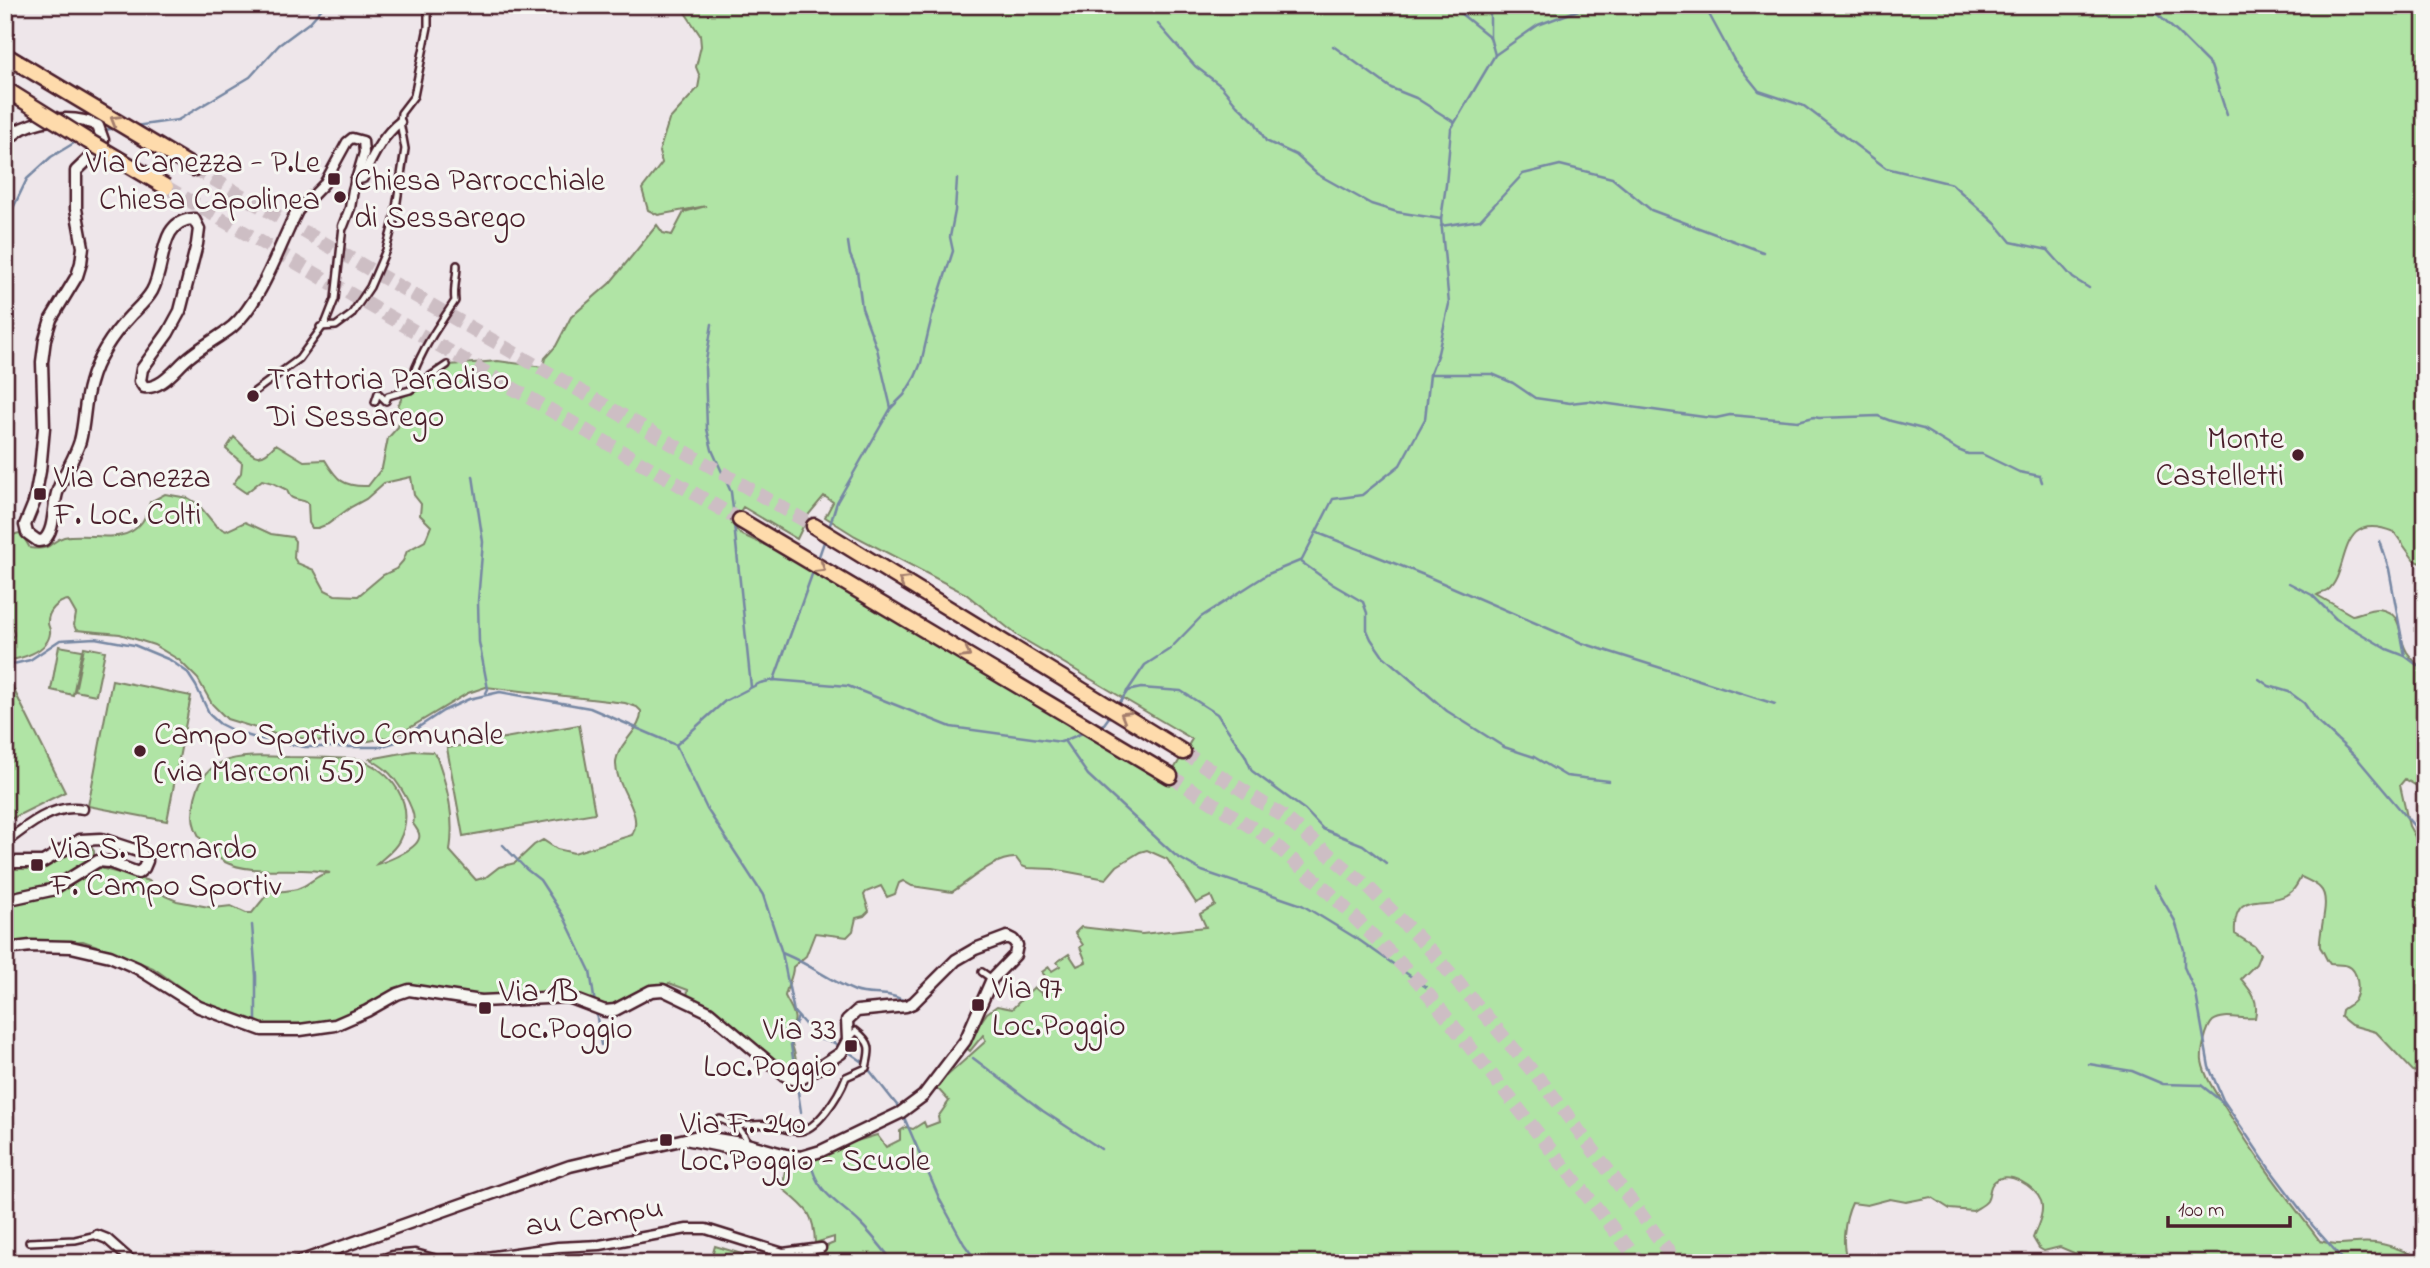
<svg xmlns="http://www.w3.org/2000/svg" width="2430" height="1268" font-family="'Indie Flower',sans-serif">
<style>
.green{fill:#b0e4a5;stroke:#7d8268;stroke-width:2;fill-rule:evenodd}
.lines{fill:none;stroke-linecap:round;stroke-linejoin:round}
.stream{stroke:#7687a3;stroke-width:2.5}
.motorway-tunnel{stroke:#cdbec4;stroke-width:14;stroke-dasharray:14 7;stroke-linecap:butt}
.pedestrian-casing{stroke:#4a1f2b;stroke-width:10}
.minor-casing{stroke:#4a1f2b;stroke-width:13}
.tertiary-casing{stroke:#4a1f2b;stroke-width:15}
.motorway-casing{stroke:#4a1f2b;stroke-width:19}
.pedestrian{stroke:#f6f6f2;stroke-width:5}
.minor{stroke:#f6f6f2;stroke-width:8}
.tertiary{stroke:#f6f6f2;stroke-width:10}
.motorway{stroke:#fedbac;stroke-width:14}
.motorway-bridge-casing{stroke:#4a1f2b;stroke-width:19;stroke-linecap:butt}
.motorway-bridge{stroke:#fedbac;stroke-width:14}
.oneway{stroke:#a47d6c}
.poi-dot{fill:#4a1f2b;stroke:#f6f6f2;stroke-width:2.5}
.labels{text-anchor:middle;stroke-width:6;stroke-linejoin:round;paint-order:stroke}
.poi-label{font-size:32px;fill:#4a1f2b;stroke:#f6f6f2;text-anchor:start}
.street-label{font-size:32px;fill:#4a1f2b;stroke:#f6f6f2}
</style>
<rect width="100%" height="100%" fill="#eee6ea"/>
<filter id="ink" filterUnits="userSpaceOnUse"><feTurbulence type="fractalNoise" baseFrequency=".0143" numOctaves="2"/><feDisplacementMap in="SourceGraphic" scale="14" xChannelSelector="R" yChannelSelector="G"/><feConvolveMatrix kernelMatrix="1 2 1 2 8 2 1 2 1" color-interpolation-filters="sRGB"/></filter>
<g filter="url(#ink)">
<g class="green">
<path d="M680 5H2425V565L2414 560 2394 532C2335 508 2351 574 2327 591 2324 593 2320 593 2317 595L2352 615C2360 614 2370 608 2379 609 2406 614 2396 635 2407 652 2412 659 2419 666 2425 673V791L2405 779 2400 785 2409 826 2425 854V1071L2419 1073 2413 1071 2376 1032 2351 1025 2341 1017 2342 1010C2346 1006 2353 1004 2355 999 2360 990 2358 970 2348 966 2343 964 2335 965 2330 964 2325 959 2325 953 2320 947 2318 932 2332 899 2320 888 2315 883 2307 880 2301 877 2299 881 2296 887 2292 891 2269 911 2232 884 2235 934L2254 946 2260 954 2256 964 2241 979C2252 992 2259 1000 2255 1018 2242 1020 2224 1013 2213 1021 2206 1027 2201 1052 2202 1061 2205 1078 2217 1095 2226 1109 2254 1155 2287 1198 2320 1241 2341 1248 2355 1240 2376 1243 2395 1245 2408 1254 2425 1260V1263H2120L2106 1255 2074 1253 2060 1247 2044 1251 2039 1248 2033 1238C2037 1227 2045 1212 2041 1201 2036 1187 2009 1170 1995 1181 1988 1186 1991 1194 1987 1201 1984 1205 1977 1208 1973 1211L1950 1209 1931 1197 1906 1202 1890 1199 1867 1205 1852 1203C1845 1218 1839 1249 1850 1263H799L809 1261 810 1253 834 1243V1237L815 1243C814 1212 806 1208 783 1189L785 1168H794L795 1159 877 1135 886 1147 900 1140V1131L906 1127 913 1129 924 1122 926 1127 939 1122 938 1117 949 1101 939 1090 933 1089 941 1075 947 1076 986 1041 983 1035 970 1051 964 1046 987 1013 997 1006 1012 1009 1034 987 1042 994 1051 984 1042 972 1049 967 1052 971 1060 966 1057 962 1069 954 1077 966 1086 962 1080 947 1083 945 1075 933 1081 927 1142 934 1206 927 1200 914 1215 905 1211 896 1196 903 1167 859 1147 850 1140 852 1117 866 1106 879 1053 869 1027 868 1022 866 1016 858C994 857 970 881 952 892L912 886 903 881 899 883 895 894 887 897 881 886 866 892 864 895 869 911 864 916 856 918 853 931 847 937 815 933 806 956 793 967C793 978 787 985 785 996 792 1011 801 1018 788 1034 792 1046 801 1063 792 1074L782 1068 725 1019 687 997 688 990 669 983 666 987 655 985 641 989 611 1005 600 1006 571 993 499 997 411 986 397 988 340 1018 315 1024 262 1026 198 1000 153 968 117 953 83 941 5 945V905L56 894 100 868 149 881 165 896 177 901 214 908 231 906 246 913H252L269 892C281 891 293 892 304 886 313 881 320 873 330 873 301 865 252 876 225 862 210 854 193 834 193 816 195 752 239 755 289 757 312 757 335 758 358 759 391 770 418 804 399 841 394 851 384 857 377 864 388 861 423 847 419 834 419 832 414 825 413 824 418 811 395 777 385 769 380 765 375 762 370 759L413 751 433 752 437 757C448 789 455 817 450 851L476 880 486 877 499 867 515 863 534 845 543 840 557 849 574 853 632 835C645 813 615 788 616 763 617 743 643 729 641 711L637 707 625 703 486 687 468 693 396 736 369 741 332 743 275 734 227 719 212 704 198 679 179 660 154 645 120 634 76 630 74 625 76 614 68 600C58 601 47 612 48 623 48 627 51 629 50 633 48 652 20 659 5 661V644L14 635C14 626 7 623 5 616 3 606 3 556 5 547 7 539 14 533 21 533L30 548C54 551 49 541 64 537 89 531 124 547 142 522 146 517 148 508 150 502L165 494 188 498 198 504 216 526 226 531 245 522 271 534 292 537 295 541 294 558 297 563 314 570 325 590 335 595 358 596 383 575 396 569 403 561 407 551 425 541 431 526 420 515 421 504 414 495 411 477 384 483 366 499 351 507 328 524 318 528H312L309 523 308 503C299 497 291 503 287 490L273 483 262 480 246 493 233 484 241 473 242 463 226 449 234 437C252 453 256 467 276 444L304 461 325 460C337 480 343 487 368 486L382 468 388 438 398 427 400 416 398 406 402 397C420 389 433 388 437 366L498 361 543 367 545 358 556 346 571 317 610 283 657 225 663 233 672 235 684 212 706 206 658 215 648 210 642 189 662 163 659 152 669 120 698 88 700 77 696 67 701 46 700 35ZM824 496 833 502 825 517 855 536 966 594 1018 636 1192 739 1167 781 783 553 740 534 732 524 743 507 797 539 809 514Z"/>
<polygon points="59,646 82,650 73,695 51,690"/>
<polygon points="84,647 105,651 96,695 75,691"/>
<polygon points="9,680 65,792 5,822 5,682"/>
<polygon points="112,680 191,696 167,821 88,806"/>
<polygon points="579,725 595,813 463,836 447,748"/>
<polygon points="79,845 90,845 94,851 94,857 51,886 5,897 5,868 41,866"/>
<polygon points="715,1246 765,1261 765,1263 710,1263"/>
</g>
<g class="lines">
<g class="stream">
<polyline points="1450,5 1490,37"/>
<polyline points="1490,5 1490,37 1495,55"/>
<polyline points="1704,5 1734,60 1759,91 1804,106 1886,168 1952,184 1997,225 2011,242 2048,250 2073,278 2089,288"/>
<polyline points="2147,5 2178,33 2211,66 2227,115"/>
<polyline points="1158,24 1195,66 1221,86 1237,105 1255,122 1266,141 1296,155 1317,174 1371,204 1397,212 1441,219"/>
<polyline points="1333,46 1391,88 1416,98 1454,122"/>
<polyline points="135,126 178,120 250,77 279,45 310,22 325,5"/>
<polyline points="104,130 118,128"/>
<polyline points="5,225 27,179 51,157 79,140"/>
<polyline points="1441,226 1480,220 1523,174 1560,165 1612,178 1651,210 1763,252"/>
<polyline points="848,242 850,255 857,271 862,308 877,349 891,408"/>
<polyline points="712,324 705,367 707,429 712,450 731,492 734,517"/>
<polyline points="1430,374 1492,374 1513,383 1535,398 1570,403 1588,401 1704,417 1716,418 1730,415 1798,421 1814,417 1819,418 1878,416 1891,421 1923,429 1958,450 1968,454 1982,454 2019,472 2040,476 2042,482"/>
<polyline points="473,476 483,542 478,601 479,642 488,689 486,693"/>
<polyline points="734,524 751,687"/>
<polyline points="829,528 837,502 891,408 904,395 915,377 921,363 932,316 953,251 950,237 955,211 957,179"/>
<polyline points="1318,533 1424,575 1582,643 1775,704"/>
<polyline points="2380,541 2389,569 2405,656"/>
<polyline points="818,559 824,542"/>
<polyline points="1300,561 1332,584 1363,602 1367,613 1367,630 1371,639 1382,655 1447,711 1504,747 1534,757 1566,776 1609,781"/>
<polyline points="2289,583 2312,595 2336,619 2387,649 2405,656 2425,671"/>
<polyline points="5,666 30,660 60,640 95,638 134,645 170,660 187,672 196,686 210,715 220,724 236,732 256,738 305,747 379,747 396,742 443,711 469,699 500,692 590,708 676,745 707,809 763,895 782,953 794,1012 818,1039 832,1042 840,1046"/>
<polyline points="2259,679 2269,686 2289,692 2304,703 2314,718 2357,758 2425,839"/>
<polyline points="774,680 814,569"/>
<polyline points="1127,691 1141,688 1181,691 1217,714 1245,755 1252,771 1305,810 1323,829 1363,845 1386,863"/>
<polyline points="1118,705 1145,665 1170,649 1201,617 1268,574 1302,560 1333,499 1362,495 1400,465 1425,419 1430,374 1438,353 1449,304 1441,219 1446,185 1451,129 1495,55 1538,25 1592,5"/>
<polyline points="1097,727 1104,724 1112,713"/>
<polyline points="1065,742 1088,775 1176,856 1202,871 1302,905 1359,940 1426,987"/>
<polyline points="676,745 725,701 760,683 774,680 848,686 951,727 1061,742 1085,732"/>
<polyline points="503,845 526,869 540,880 564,917 590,971 595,1004"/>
<polyline points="2154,885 2175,921 2184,950 2184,967 2196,994 2209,1067 2223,1100 2269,1168 2313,1226 2346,1263"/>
<polyline points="252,925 256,976 256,1023"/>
<path d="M782 953C808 963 830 981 855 991 870 997 884 990 903 1000"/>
<polyline points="596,1011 601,1045"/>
<polyline points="798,1017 790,1038 801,1112"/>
<polyline points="846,1050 863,1062 900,1109"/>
<polyline points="973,1058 1043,1111 1101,1149"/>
<polyline points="2089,1064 2132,1071 2163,1084 2201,1085 2226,1105"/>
<polyline points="903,1115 940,1200 964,1244 978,1263"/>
<path d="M810 1160C817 1195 838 1201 861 1224 873 1236 883 1249 894 1263"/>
</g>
<g class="motorway-tunnel">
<polyline points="194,168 814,526"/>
<polyline points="166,187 740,520"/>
<polyline points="1183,752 1283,816 1367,886 1434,954 1550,1092 1677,1263"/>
<polyline points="1170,776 1264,835 1327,890 1418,981 1640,1263"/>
</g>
<defs>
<g id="pedestrian">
<polyline points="320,327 336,326 351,315 370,287 386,250 394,221 405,149 400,122 401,113 414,96 428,27 428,5"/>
<path d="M418 384 413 375C423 347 439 325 455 301 453 288 457 278 457 265"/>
<polyline points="254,392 299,359 326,322 335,299 343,226"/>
<polyline points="375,402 378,393 386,401 388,396 410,390 447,365"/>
<polyline points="982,972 992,979"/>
<path d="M720 1119C733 1124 744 1129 747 1144"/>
<path d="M737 1126C743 1124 747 1126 753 1125 774 1123 778 1129 796 1131 816 1134 840 1093 846 1077L866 1068C870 1050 873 1044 856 1031L849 1039"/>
<polyline points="29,1242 75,1240 97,1235"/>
</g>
<g id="minor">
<path d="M355 180 363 178C371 158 382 136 400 122"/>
<polyline points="296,213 324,184 347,142 352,138 363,141 364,153 353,190 350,208 343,226"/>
<path d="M5 843C26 826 55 803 83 809"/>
<polyline points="685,1140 779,1159 786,1155"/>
<polyline points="97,1235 107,1239 134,1263"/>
<polyline points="373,1263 393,1256 415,1254 437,1260 472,1259 558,1247 600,1245 687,1229 706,1229 783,1253 821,1248"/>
</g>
<g id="tertiary">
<path d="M5 141C11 137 17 131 23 128 45 118 77 115 98 126L103 140 100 148 76 171V209L83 247 81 263 77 276 51 319 45 339 42 362 44 428 40 471 34 503 25 525 27 533 38 541 44 540C56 529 52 505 58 490 64 473 75 458 80 441 85 422 84 402 90 383 97 357 113 334 131 315 139 307 147 300 152 291 166 266 158 220 194 219L199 229 197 244 180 311 168 333 142 369 140 381 144 387C162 389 175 369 188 358 202 346 218 338 232 327 261 302 279 247 296 213"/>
<polyline points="5,862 43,862 80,840 101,839 141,852 147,861 144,868 138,873 109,862 98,861 51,890 5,900"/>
<polyline points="5,949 31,946 71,947 110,956 137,968 199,1007 262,1030 300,1030 335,1025 367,1011 397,994 409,990 481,1001 568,997 605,1011 615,1010 651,991 663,990 709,1012 784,1075 793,1079 801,1079 841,1053 848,1040 847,1020 857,1011 906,1006 913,1003 956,960 975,949 1007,937 1013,940 1017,945 1015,955 992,979 965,1041 923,1096 900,1113 821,1151 801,1157 786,1155 747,1144 698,1136 570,1166 296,1263"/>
</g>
<g id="motorway">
<polyline points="5,55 194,168"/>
<polyline points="740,520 1170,776"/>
<polyline points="814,526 1183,752"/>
</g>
</defs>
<use href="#pedestrian" class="pedestrian-casing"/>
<use href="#minor" class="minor-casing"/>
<use href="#tertiary" class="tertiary-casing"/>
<use href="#motorway" class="motorway-casing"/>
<use href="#pedestrian" class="pedestrian"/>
<use href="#minor" class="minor"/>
<use href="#tertiary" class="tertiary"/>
<use href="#motorway" class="motorway"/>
<defs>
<polyline id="motorway-bridge" points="5,89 88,141 166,187"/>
</defs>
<use href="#motorway-bridge" class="motorway-bridge-casing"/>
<use href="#motorway-bridge" class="motorway-bridge"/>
</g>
<defs><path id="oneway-chevron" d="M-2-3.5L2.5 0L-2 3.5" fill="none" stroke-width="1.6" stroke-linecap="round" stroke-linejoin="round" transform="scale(1.75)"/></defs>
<g class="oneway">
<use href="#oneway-chevron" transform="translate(115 120) rotate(-149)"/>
<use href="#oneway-chevron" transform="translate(821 568) rotate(31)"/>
<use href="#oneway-chevron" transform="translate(903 581) rotate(-149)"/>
<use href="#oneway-chevron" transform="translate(966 654) rotate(31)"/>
<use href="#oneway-chevron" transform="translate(1125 716) rotate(-149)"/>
</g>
</g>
<g class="poi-dot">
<rect x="327" y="172" width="14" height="14" rx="3.5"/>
<circle cx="340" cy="197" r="7"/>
<circle cx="253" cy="396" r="7"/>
<circle cx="2298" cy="455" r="7"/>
<rect x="33" y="487" width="14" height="14" rx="3.5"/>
<circle cx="140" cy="751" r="7"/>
<rect x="30" y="858" width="14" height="14" rx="3.5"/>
<rect x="971" y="998" width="14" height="14" rx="3.5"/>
<rect x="478" y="1001" width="14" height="14" rx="3.5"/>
<rect x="844" y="1039" width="14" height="14" rx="3.5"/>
<rect x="659" y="1133" width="14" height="14" rx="3.5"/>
</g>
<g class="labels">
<g class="poi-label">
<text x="320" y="172" text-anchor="end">Via Canezza - P.Le<tspan x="320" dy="37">Chiesa Capolinea</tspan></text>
<text x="354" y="190">Chiesa Parrocchiale<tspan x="354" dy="37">di Sessarego</tspan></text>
<text x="267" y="389">Trattoria Paradiso<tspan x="267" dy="37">Di Sessarego</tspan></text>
<text x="2284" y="448" text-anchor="end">Monte<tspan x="2284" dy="37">Castelletti</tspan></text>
<text x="54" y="487">Via Canezza<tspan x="54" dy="37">F. Loc. Colti</tspan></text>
<text x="154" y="744">Campo Sportivo Comunale<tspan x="154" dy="37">(via Marconi 55)</tspan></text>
<text x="51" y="858">Via S. Bernardo<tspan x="51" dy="37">F. Campo Sportiv</tspan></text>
<text x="992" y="998">Via 97<tspan x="992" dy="37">Loc.Poggio</tspan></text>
<text x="499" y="1001">Via 1B<tspan x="499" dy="37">Loc.Poggio</tspan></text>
<text x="837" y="1039" text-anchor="end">Via 33<tspan x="837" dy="37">Loc.Poggio</tspan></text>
<text x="680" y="1133">Via F. 240<tspan x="680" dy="37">Loc.Poggio - Scuole</tspan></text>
</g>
<g class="street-label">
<text transform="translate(594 1215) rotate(-8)" y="11">au Campu</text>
</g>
</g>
<rect width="2430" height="1268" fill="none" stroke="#f6f6f2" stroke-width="28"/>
<rect x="14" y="14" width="2402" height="1240" fill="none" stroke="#4a1f2b" stroke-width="2.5" filter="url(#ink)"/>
<path d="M2168 1216v10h122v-10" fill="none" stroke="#4a1f2b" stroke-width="3.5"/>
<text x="2178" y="1216" font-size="21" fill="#4a1f2b" stroke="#f6f6f2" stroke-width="5" paint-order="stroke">100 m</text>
</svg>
